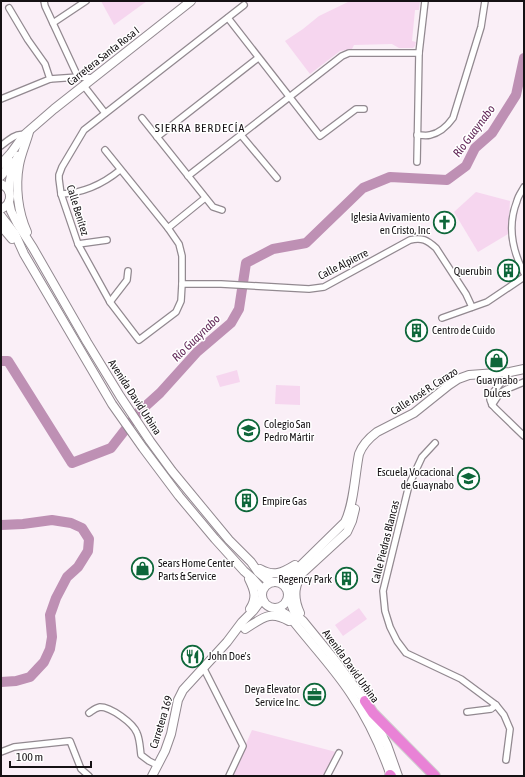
<svg xmlns="http://www.w3.org/2000/svg" width="525" height="777" font-family="'Asap Condensed',sans-serif">
<style>
.green{fill:#f6d6ef}
.lines{fill:none;stroke-linecap:round;stroke-linejoin:round}
.river{stroke:#be90b4;stroke-width:10}
.street-casing{stroke:#928990;stroke-width:8}
.secondary-casing{stroke:#928990;stroke-width:10}
.highway-casing{stroke:#d0cfd0;stroke-width:12}
.street{stroke:#fff;stroke-width:5.5}
.secondary{stroke:#fff;stroke-width:8}
.highway{stroke:#e982d6;stroke-width:10}
.labels{text-anchor:middle;stroke-width:3;stroke-linejoin:round;paint-order:stroke}
.street-label{font-size:11px;fill:#151114;stroke:#fff}
.poi-label{font-size:11px;fill:#151114;stroke:#fff;text-anchor:end}
.neighbourhood-label{font-size:12px;letter-spacing:1px;fill:#151114;stroke:#fff}
.water-label{font-size:12px;font-style:italic;fill:#622858;stroke:#fff}
</style>
<rect width="100%" height="100%" fill="#faeff7"/>
<g class="green">
<polygon points="101,1 147,1 114,25"/>
<polygon points="350,1 420,1 419,10 415,10 412,41 416,42 415,46 413,48 399,48 392,44 354,45 352,49 340,51 310,74 285,41 303,29 319,16"/>
<polygon points="476,192 510,201 508,234 478,252 454,212"/>
<polygon points="237,370 240,382 220,387 216,376"/>
<polygon points="276,385 300,386 300,405 275,404"/>
<polygon points="359,608 367,619 343,636 335,625"/>
<polygon points="252,730 336,752 324,776 232,776"/>
</g>
<g class="lines">
<g class="river">
<polyline points="1,361 8,361 72,463 111,448 139,412 160,393 197,352 231,323 239,309 246,263 273,249 306,243 363,188 390,177 447,180 466,166 475,148 492,133 516,95 524,58"/>
<polyline points="1,525 23,524 52,520 71,523 82,528 89,539 88,551 78,567 67,577 56,598 50,615 52,637 50,649 44,662 30,677 16,681 1,682"/>
</g>
<defs>
<g id="street">
<polyline points="44,1 45,6 78,77"/>
<polyline points="9,8 28,40 45,64 50,79"/>
<polyline points="228,18 320,136 356,109 364,109"/>
<polyline points="53,23 86,1"/>
<polyline points="84,86 105,113"/>
<polyline points="1,99 50,79 78,77 94,78"/>
<polyline points="142,118 213,207 222,210"/>
<polyline points="241,135 277,178"/>
<path d="M417 135C422 135 426 136 430 135 440 133 448 125 453 118L481 27 485 1"/>
<polyline points="157,137 258,58"/>
<path d="M1 146C7 141 17 132 24 135"/>
<polyline points="105,150 168,228 179,244 182,256 182,284 181,301 176,312 139,340 110,302 78,244 61,194 59,179 59,175 62,167 84,130 244,5"/>
<polyline points="417,162 419,53 425,1"/>
<polyline points="188,176 342,56 349,53 419,53"/>
<path d="M524 187C522 191 518 196 517 201 507 226 512 250 524 273"/>
<path d="M61 194C84 193 103 184 120 170"/>
<polyline points="168,228 205,198"/>
<polyline points="78,244 107,240"/>
<path d="M182 284H221L309 289 324 287 410 240C422 237 427 240 436 248L466 294 472 307"/>
<polyline points="110,302 127,280 128,271"/>
<polyline points="442,318 487,302 524,277"/>
<path d="M510 372 490 396C489 401 492 405 496 409L524 436"/>
<polyline points="492,405 500,393 507,389 524,382"/>
<polyline points="435,443 422,457 409,485 383,591 385,611 390,627 397,641 406,653 461,679 496,705 504,715 510,729 506,760"/>
<polyline points="203,667 243,746 229,776"/>
<polyline points="467,712 491,709 496,705"/>
<path d="M89 713C92 711 95 708 100 707 111 707 133 723 137 733 140 740 140 748 141 755L149 761 157 765"/>
<polyline points="1,752 14,747 70,741 81,769 89,776"/>
<polyline points="327,776 339,753"/>
</g>
<g id="secondary">
<polyline points="1,164 11,153 24,135 54,109 191,1"/>
<polyline points="1,176 6,170 11,162"/>
<path d="M1 184C13 189 13 204 1 209"/>
<path d="M9 191C9 178 12 168 18 156"/>
<polyline points="9,202 11,211 17,223 33,248 87,342 120,396 150,441 172,471 229,540 251,562 258,572 266,579 273,582"/>
<polyline points="1,216 15,234 24,254 112,404 143,448 179,496 215,539 244,571 252,578 261,588 262,592"/>
<polyline points="1,226 12,239"/>
<path d="M27 232C18 212 15 187 19 165 21 154 26 143 29 132"/>
<path d="M260 569C274 577 282 573 295 565"/>
<path d="M249 579C255 591 257 598 250 609"/>
<circle cx="275" cy="595" r="13"/>
<path d="M277 582 283 580 297 569 345 522C354 504 355 474 359 454 362 446 369 438 377 432L414 413 449 385 458 379 469 375 510 372 524 369"/>
<polyline points="288,592 290,587 298,577 347,532 352,521 355,509"/>
<polyline points="288,596 295,614 303,621 334,659 365,701 387,745 398,776"/>
<path d="M277 609 287 615 294 622C313 646 334 668 351 694 368 719 381 747 391 776"/>
<path d="M300 613C295 602 293 589 300 578"/>
<path d="M245 629C263 618 269 610 289 621"/>
<polyline points="152,776 165,751 171,734 178,700 183,690 227,642 242,622 253,611 262,599"/>
</g>
<g id="highway">
<polyline points="365,701 373,713 435,776"/>
<polyline points="390,775 391,776"/>
</g>
</defs>
<use href="#street" class="street-casing"/>
<use href="#secondary" class="secondary-casing"/>
<use href="#highway" class="highway-casing"/>
<use href="#street" class="street"/>
<use href="#secondary" class="secondary"/>
<use href="#highway" class="highway"/>
</g>
<defs>
<symbol id="church-ring" viewBox="-11 -11 22 22"><circle r="9.5" fill="#fff" stroke="#0e673a" stroke-width="1.5"/><path d="M-1.2-6h2.4v3.5h3.3v2.4h-3.3V6h-2.4V-.1h-3.3v-2.4h3.3Z" fill="#0e673a"/></symbol>
<symbol id="building-ring" viewBox="-11 -11 22 22"><circle r="9.5" fill="#fff" stroke="#0e673a" stroke-width="1.5"/><path d="M-4-6H4V6H1V3H-1V6H-4ZM-2.5-4.3h1.7v1.8h-1.7ZM.8-4.3h1.7v1.8H.8ZM-2.5-1h1.7V.8h-1.7ZM.8-1h1.7V.8H.8Z" fill="#0e673a"/></symbol>
<symbol id="shop-ring" viewBox="-11 -11 22 22"><circle r="9.5" fill="#fff" stroke="#0e673a" stroke-width="1.5"/><path d="M-5-2.5h2.3a2.7 3.5 0 0 1 5.4 0H5L5.5 6h-11ZM-1.5-2.5h3a1.5 2.3 0 0 0-3 0Z" fill="#0e673a"/></symbol>
<symbol id="university-ring" viewBox="-11 -11 22 22"><circle r="9.5" fill="#fff" stroke="#0e673a" stroke-width="1.5"/><path d="M0-5L7-2L0 1L-7-2ZM-4 1L0 2.5L4 1V4Q0 6-4 4Z" fill="#0e673a"/></symbol>
<symbol id="school-ring" viewBox="-11 -11 22 22"><circle r="9.5" fill="#fff" stroke="#0e673a" stroke-width="1.5"/><path d="M0-5L7-2L0 1L-7-2ZM-4 1L0 2.5L4 1V4Q0 6-4 4Z" fill="#0e673a"/></symbol>
<symbol id="restaurant-ring" viewBox="-11 -11 22 22"><circle r="9.5" fill="#fff" stroke="#0e673a" stroke-width="1.5"/><path d="M-5-6h1v4h1v-4h1v4h1v-4h1v5L-1.5 .5V6h-2V.5L-5-1ZM5-6V6H3V1.5H1.5Q1.5-4 5-6Z" fill="#0e673a"/></symbol>
<symbol id="office-ring" viewBox="-11 -11 22 22"><circle r="9.5" fill="#fff" stroke="#0e673a" stroke-width="1.5"/><path d="M-6-3h4V-5.5h4V-3h4V5H-6ZM-1-4.5V-3h2v-1.5ZM-6 0V1H6V0Z" fill="#0e673a"/></symbol>
</defs>
<g fill-rule="evenodd">
<use href="#church-ring" x="432" y="210" width="25" height="25"/>
<use href="#building-ring" x="496" y="258" width="25" height="25"/>
<use href="#building-ring" x="404" y="318" width="25" height="25"/>
<use href="#shop-ring" x="484" y="348" width="25" height="25"/>
<use href="#university-ring" x="236" y="418" width="25" height="25"/>
<use href="#school-ring" x="456" y="466" width="25" height="25"/>
<use href="#building-ring" x="234" y="488" width="25" height="25"/>
<use href="#shop-ring" x="130" y="556" width="25" height="25"/>
<use href="#building-ring" x="334" y="566" width="25" height="25"/>
<use href="#restaurant-ring" x="180" y="644" width="25" height="25"/>
<use href="#office-ring" x="302" y="682" width="25" height="25"/>
</g>
<g class="labels">
<g class="street-label">
<text transform="translate(103 56) rotate(-38)" y="4">Carretera Santa Rosa I</text>
<text transform="translate(78 210) rotate(73)" y="4">Calle Benítez</text>
<text transform="translate(343 264) rotate(-27)" y="4">Calle Alpierre</text>
<text transform="translate(424 391) rotate(-33)" y="4">Calle José R. Carazo</text>
<text transform="translate(135 397) rotate(57)" y="4">Avenida David Urbina</text>
<text transform="translate(385 542) rotate(-76)" y="4">Calle Piedras Blancas</text>
<text transform="translate(351 666) rotate(54)" y="4">Avenida David Urbina</text>
<text transform="translate(161 722) rotate(-73)" y="4">Carretera 169</text>
</g>
<g class="poi-label">
<text x="430" y="221">Iglesia Avivamiento<tspan x="430" dy="13">en Cristo, Inc</tspan></text>
<text x="492" y="275">Querubin</text>
<text x="432" y="334" text-anchor="start">Centro de Cuido</text>
<text x="497" y="384" text-anchor="middle">Guaynabo<tspan x="497" dy="13">Dulces</tspan></text>
<text x="264" y="428" text-anchor="start">Colegio San<tspan x="264" dy="13">Pedro Mártir</tspan></text>
<text x="454" y="476">Escuela Vocacional<tspan x="454" dy="13">de Guaynabo</tspan></text>
<text x="262" y="505" text-anchor="start">Empire Gas</text>
<text x="158" y="567" text-anchor="start">Sears Home Center<tspan x="158" dy="13">Parts &amp; Service</tspan></text>
<text x="332" y="583">Regency Park</text>
<text x="208" y="660" text-anchor="start">John Doe's</text>
<text x="300" y="693">Deya Elevator<tspan x="300" dy="13">Service Inc.</tspan></text>
</g>
<g class="neighbourhood-label">
<text x="200" y="132">SIERRA BERDECÍA</text>
</g>
<g class="water-label">
<text transform="translate(474 131) rotate(-53)" y="4">Río Guaynabo</text>
<text transform="translate(196 338) rotate(-44)" y="4">Río Guaynabo</text>
</g>
</g>
<rect width="525" height="777" fill="none" stroke="#151114" stroke-width="4"/>
<path d="M10 761v6h81v-6" fill="none" stroke="#151114" stroke-width="2"/>
<text x="16" y="761" font-size="12" fill="#151114" stroke="#ffffff" stroke-width="3" paint-order="stroke">100 m</text>
</svg>
